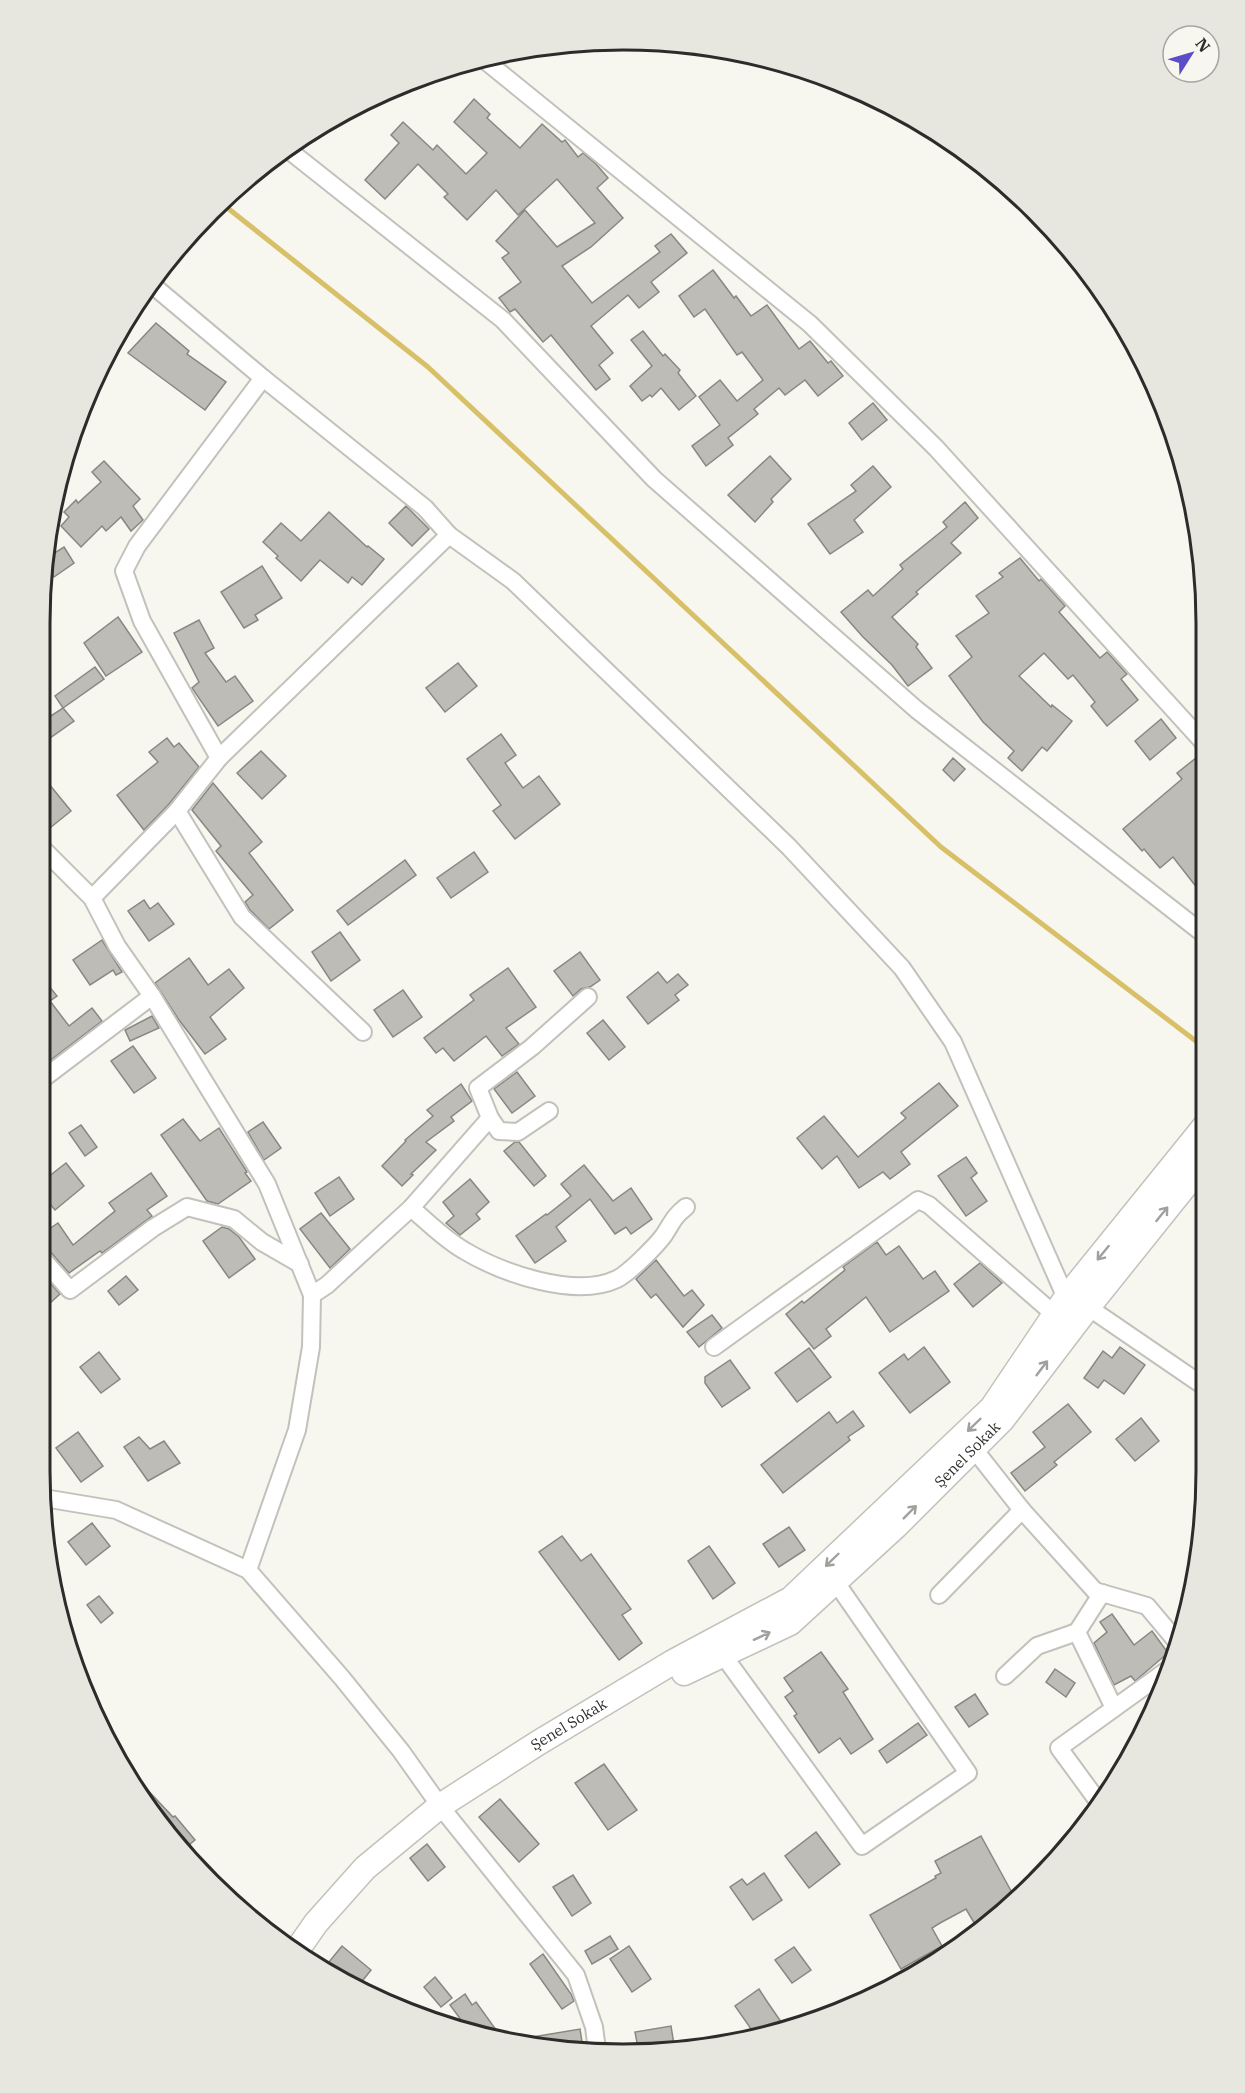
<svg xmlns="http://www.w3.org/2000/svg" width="1245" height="2093" font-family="'IBM Plex Serif',serif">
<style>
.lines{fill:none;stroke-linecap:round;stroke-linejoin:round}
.stream{stroke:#d8c068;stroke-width:5}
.building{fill:#bebcb6;stroke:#898782;stroke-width:1.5}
.street-casing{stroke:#c3c1bc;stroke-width:20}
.secondary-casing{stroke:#c3c1bc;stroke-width:27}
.street{stroke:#fff;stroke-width:16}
.secondary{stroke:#fff;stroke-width:24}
.oneway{stroke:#a0a09f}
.labels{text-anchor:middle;stroke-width:5;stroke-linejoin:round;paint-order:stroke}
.street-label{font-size:15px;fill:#2d2c2a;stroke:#f7f6ef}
.rim{fill:none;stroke:#2d2c2a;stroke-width:3}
</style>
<rect width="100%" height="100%" fill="#f7f6ef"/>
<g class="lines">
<polyline class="stream" points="220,202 428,367 941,847 1205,1048"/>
</g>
<g class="building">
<polygon points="474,99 490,114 487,118 520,148 542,124 562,142 565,140 578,157 583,153 596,164 608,178 597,188 623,218 591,247 562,266 592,303 660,252 655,246 671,234 687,253 651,282 659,292 639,308 628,295 591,326 613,353 599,365 610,379 596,390 551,335 543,342 515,309 510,312 499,298 521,282 502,258 509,253 496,241 525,210 557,247 595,223 557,179 518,215 496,190 467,220 444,197 448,194 418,164 385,199 365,180 399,143 391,135 403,122 433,150 437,145 466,174 487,153 454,122"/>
<polygon points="713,270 734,298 736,296 751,316 767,305 799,349 810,341 828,363 831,361 843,376 818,396 805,380 785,395 779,388 754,409 758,414 728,438 733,445 706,466 692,446 720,425 699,397 720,380 737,401 763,380 742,352 737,355 705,309 694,317 679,296"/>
<polygon points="156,323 189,351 187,354 226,382 205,410 128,353"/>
<polygon points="643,331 663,356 665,354 680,370 678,373 696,396 679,410 661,388 652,397 650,395 642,401 630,386 652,366 631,340"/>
<polygon points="873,403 887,420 862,440 849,423"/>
<polygon points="770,456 791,479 771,499 773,502 755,522 728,495"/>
<polygon points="104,461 140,499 133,506 143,520 131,531 121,517 106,531 102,526 81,547 61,526 69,517 64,512 76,500 78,503 101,482 92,472"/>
<polygon points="873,466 891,487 854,520 863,532 830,554 808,524 856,491 851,485"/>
<polygon points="965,502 978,518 951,543 961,553 916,592 918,594 892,617 918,644 916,647 932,668 908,686 892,665 863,637 841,612 868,590 873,596 903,569 900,565 947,527 943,522"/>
<polygon points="406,506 429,529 412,546 389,523"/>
<polygon points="329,512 367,547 368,546 384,559 362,585 352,577 348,583 320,560 301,581 276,558 278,556 263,542 281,523 301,541"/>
<polygon points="64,547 74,563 54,577 45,562 45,559"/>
<polygon points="1020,558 1039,581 1041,579 1065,606 1059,612 1100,658 1107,652 1126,673 1127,674 1121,679 1138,700 1107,726 1091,706 1095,702 1073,675 1068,679 1044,653 1019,676 1051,707 1052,705 1072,721 1047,751 1042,747 1022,771 1008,758 1014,751 983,722 949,676 972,657 956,636 989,613 976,596 1003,577 999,573"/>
<polygon points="262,566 282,598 255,615 258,620 244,628 221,592"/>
<polygon points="118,617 142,652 106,676 84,643"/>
<polygon points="199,620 214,648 205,653 226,682 235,676 253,701 218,726 192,688 199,682 174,633"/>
<polygon points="458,663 477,686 445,712 426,688"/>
<polygon points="95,667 104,679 63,708 55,696"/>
<polygon points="63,708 74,721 40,745 40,723"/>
<polygon points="1161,719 1176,738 1150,760 1135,741"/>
<polygon points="501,734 516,755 505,763 523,788 539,776 560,804 515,839 493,811 501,805 467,759"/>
<polygon points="167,738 174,747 179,743 199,767 169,804 144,830 117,795 158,762 149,752"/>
<polygon points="261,751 286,776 262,799 237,773"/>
<polygon points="1201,754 1205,754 1205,898 1173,857 1160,868 1144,849 1142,851 1123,829 1182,779 1177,773"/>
<polygon points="953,758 965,769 954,781 943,770"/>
<polygon points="40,773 71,811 40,836"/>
<polygon points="213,783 262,842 249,853 293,910 269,929 250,910 245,902 253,895 216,851 221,846 192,810"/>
<polygon points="474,852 488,872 451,898 437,878"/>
<polygon points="405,860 416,875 348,925 337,911"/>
<polygon points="144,900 150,909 158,903 174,924 149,941 128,911"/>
<polygon points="340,932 360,960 331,981 312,952"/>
<polygon points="102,940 122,972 116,975 113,970 90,985 73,960"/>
<polygon points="580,952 600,980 590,987 581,989 573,996 554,971"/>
<polygon points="189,958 208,985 229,969 244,988 210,1017 226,1039 205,1054 179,1020 155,983"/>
<polygon points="508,968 536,1007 506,1028 519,1044 502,1056 486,1036 454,1061 443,1048 436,1053 424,1038 474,1000 470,995"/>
<polygon points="658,972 667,983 678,974 688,985 675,995 679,1000 648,1024 627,997"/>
<polygon points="40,975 57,996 50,1001 69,1026 92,1008 102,1021 40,1068"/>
<polygon points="403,990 422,1017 393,1037 374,1010"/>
<polygon points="152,1016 159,1028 130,1041 125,1030"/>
<polygon points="603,1020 625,1047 609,1060 587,1033"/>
<polygon points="133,1046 156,1078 134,1093 111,1061"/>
<polygon points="517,1072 535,1096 512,1113 494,1089"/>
<polygon points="939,1083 958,1106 901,1152 910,1164 890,1179 883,1172 859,1188 837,1156 822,1169 797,1138 824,1116 858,1157 906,1118 901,1113"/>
<polygon points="461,1084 472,1101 451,1117 454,1121 426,1142 436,1150 411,1174 413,1175 402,1186 382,1166 406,1141 405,1140 433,1116 427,1110"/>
<polygon points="183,1119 200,1141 219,1128 247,1172 245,1173 251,1181 218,1204 207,1201 161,1135"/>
<polygon points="263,1122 281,1148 264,1160 248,1132"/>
<polygon points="81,1125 97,1147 85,1156 69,1133"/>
<polygon points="515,1142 519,1142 546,1176 534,1186 504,1151"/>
<polygon points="966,1157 977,1173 971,1178 987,1201 966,1216 938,1176"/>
<polygon points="66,1163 84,1186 55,1210 39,1191 39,1184"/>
<polygon points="584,1165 613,1201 631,1188 652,1219 631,1234 626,1227 615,1234 590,1199 556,1227 566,1241 535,1263 516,1236 546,1214 547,1215 571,1196 561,1184"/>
<polygon points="151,1173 167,1196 147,1210 152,1216 102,1253 100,1251 69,1273 47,1248 39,1245 39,1236 58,1223 73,1245 115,1211 109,1203"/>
<polygon points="339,1177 354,1199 330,1216 315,1193"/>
<polygon points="470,1179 489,1202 476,1214 480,1219 460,1235 446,1223 454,1216 443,1202"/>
<polygon points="321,1213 350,1249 330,1268 300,1229"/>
<polygon points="222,1227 229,1229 239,1237 255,1259 229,1278 203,1241"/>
<polygon points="877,1242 886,1255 899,1246 923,1279 935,1271 949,1291 890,1332 866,1297 826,1329 831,1336 814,1349 786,1314 802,1301 804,1303 845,1270 843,1267"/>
<polygon points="656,1260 684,1296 692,1290 704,1305 683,1327 656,1294 651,1298 636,1279"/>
<polygon points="980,1263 1002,1283 973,1307 954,1284"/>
<polygon points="39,1271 60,1294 39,1313"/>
<polygon points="126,1276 138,1290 119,1305 108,1291"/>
<polygon points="712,1315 722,1328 699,1347 687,1332"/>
<polygon points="924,1347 950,1382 910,1413 879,1373 904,1354 908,1360"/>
<polygon points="1120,1347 1145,1365 1124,1394 1104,1380 1098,1388 1084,1378 1103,1351 1112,1358"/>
<polygon points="809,1348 831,1377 797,1402 775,1373"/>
<polygon points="99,1352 120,1379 101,1393 80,1367"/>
<polygon points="730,1360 750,1388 722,1407 705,1383 705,1377"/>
<polygon points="1068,1404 1091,1432 1054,1462 1057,1465 1025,1491 1011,1473 1045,1447 1033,1432"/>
<polygon points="853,1411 864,1426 848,1437 850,1440 783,1493 761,1465 829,1412 837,1423"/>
<polygon points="1141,1418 1159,1441 1135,1461 1116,1439"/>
<polygon points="78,1432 103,1466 81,1482 56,1448"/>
<polygon points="139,1437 150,1449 164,1441 180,1463 148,1481 124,1447"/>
<polygon points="92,1523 110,1546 86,1565 68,1542"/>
<polygon points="789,1527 805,1550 779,1567 763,1544"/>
<polygon points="562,1536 581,1561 591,1554 631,1609 622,1615 642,1643 619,1660 539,1552"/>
<polygon points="709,1546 735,1583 713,1599 688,1561"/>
<polygon points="99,1596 113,1613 101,1623 87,1605"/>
<polygon points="1112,1614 1134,1645 1152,1631 1168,1653 1135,1681 1131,1676 1114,1685 1094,1643 1107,1632 1100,1622"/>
<polygon points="821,1652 848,1689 843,1692 873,1739 851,1754 840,1738 819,1753 794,1716 797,1714 785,1697 793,1691 784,1678"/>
<polygon points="1055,1669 1075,1683 1066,1697 1046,1682"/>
<polygon points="975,1694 988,1714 969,1727 955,1707"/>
<polygon points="918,1723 927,1735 887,1763 879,1751"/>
<polygon points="604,1764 637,1810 608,1830 575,1783"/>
<polygon points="142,1784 173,1817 175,1816 195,1840 182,1851 159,1825 136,1788"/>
<polygon points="500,1799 539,1844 519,1862 479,1817"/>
<polygon points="816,1832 840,1864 809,1888 785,1856"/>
<polygon points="981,1836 1016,1900 1005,1909 976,1926 966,1909 940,1923 932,1928 942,1946 901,1969 870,1915 936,1878 935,1876 941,1873 935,1861"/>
<polygon points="427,1844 445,1867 428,1881 410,1858"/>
<polygon points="764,1873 782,1900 753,1920 730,1887 742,1879 747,1885"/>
<polygon points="573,1875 591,1903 572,1916 553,1887"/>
<polygon points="610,1936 618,1949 592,1964 585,1951"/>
<polygon points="342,1946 371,1970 359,1985 324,1968"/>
<polygon points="629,1946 651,1979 632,1992 610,1959"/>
<polygon points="794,1947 811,1970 792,1983 775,1960"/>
<polygon points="543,1954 571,1994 574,2001 562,2009 530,1964"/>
<polygon points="435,1977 452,1998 441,2007 424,1987"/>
<polygon points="759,1989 766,2000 786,2029 756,2036 735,2006"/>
<polygon points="465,1994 472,2005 476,2002 499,2034 467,2028 450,2005"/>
<polygon points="671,2026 675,2051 639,2053 635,2032"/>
<polygon points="580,2029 583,2048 533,2039 533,2037"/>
</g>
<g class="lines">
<defs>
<g id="street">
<polyline points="482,58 810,324 936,448 1205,744"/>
<polyline points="286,148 503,320 654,479 917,710 1205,935"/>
<polyline points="150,283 263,378 425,508 449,535 513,581 789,847 902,968 953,1042 1066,1298"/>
<polyline points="219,758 142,621 124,571 137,546 263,378"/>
<polyline points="177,811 242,917 363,1032"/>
<polyline points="40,846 92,898 117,946 152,996 267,1184 312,1295 311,1347 297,1430 248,1570"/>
<polyline points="92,898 177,811 219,758 449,535"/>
<polyline points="40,1081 152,996"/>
<polyline points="549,1111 518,1132 499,1131 490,1118 478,1088 532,1047 588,997"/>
<path d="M411 1208C428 1222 445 1240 465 1251 502 1273 575 1299 617 1279 629 1273 656 1246 664 1235 672 1223 674 1216 686 1207"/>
<polyline points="39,1255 70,1290 153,1228 187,1207 234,1219 262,1242 300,1264"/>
<polyline points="312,1295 327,1285 411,1208 490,1118"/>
<polyline points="1088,1307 1205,1387"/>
<polyline points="714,1347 918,1200 929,1205 1055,1315"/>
<polyline points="44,1498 116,1510 248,1570 342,1678 401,1751 440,1806 576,1975 594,2027 597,2050"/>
<polyline points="1022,1510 1095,1591 1147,1606 1178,1643"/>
<polyline points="1102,1593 1077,1632 1114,1708"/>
<polyline points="939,1595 1022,1510 974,1449"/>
<polyline points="723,1655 862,1846 968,1773 835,1581"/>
<polyline points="1005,1676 1037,1646 1077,1632"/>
<polyline points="1100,1804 1059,1748 1170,1668"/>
</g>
<g id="secondary">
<path id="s1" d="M684 1673 790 1623 896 1526 1002 1420 1088 1307 1205 1161"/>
<path id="s2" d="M295 1953 316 1923 365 1868 440 1806 538 1743 673 1662 791 1599 992 1408 1066 1298 1205 1126"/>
</g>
</defs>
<use href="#street" class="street-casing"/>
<use href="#secondary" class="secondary-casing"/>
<use href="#street" class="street"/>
<use href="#secondary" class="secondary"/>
</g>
<defs><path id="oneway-shaft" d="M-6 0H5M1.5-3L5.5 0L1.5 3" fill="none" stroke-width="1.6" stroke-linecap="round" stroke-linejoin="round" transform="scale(1.5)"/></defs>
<g class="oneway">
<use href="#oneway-shaft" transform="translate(1162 1214) rotate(-51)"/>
<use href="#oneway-shaft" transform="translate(1103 1253) rotate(129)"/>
<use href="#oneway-shaft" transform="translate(1042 1368) rotate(-53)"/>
<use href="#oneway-shaft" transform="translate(974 1425) rotate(136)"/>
<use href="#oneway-shaft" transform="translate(910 1512) rotate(-45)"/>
<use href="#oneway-shaft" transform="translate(832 1560) rotate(136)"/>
<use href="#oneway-shaft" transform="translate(762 1636) rotate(-25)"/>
</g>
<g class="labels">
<g class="street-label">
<text dy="5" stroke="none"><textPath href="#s1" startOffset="362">Şenel Sokak</textPath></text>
<text dy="5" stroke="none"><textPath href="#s2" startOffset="360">Şenel Sokak</textPath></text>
</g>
</g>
<path d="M0 0H1245V2093H0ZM623 50H623A573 573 0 0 1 1196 623V1471A573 573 0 0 1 623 2044H623A573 573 0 0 1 50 1471V623A573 573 0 0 1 623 50Z" fill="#e7e6df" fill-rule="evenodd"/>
<path class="rim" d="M623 50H623A573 573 0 0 1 1196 623V1471A573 573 0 0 1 623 2044H623A573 573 0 0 1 50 1471V623A573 573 0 0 1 623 50Z"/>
<g transform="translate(1191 54) rotate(53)"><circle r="28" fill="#f7f6ef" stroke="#a6a5a0" stroke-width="1.5"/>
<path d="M0-4.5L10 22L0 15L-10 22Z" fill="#5b4ec6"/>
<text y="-9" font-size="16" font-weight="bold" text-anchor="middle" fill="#2d2c2a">N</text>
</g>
</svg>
